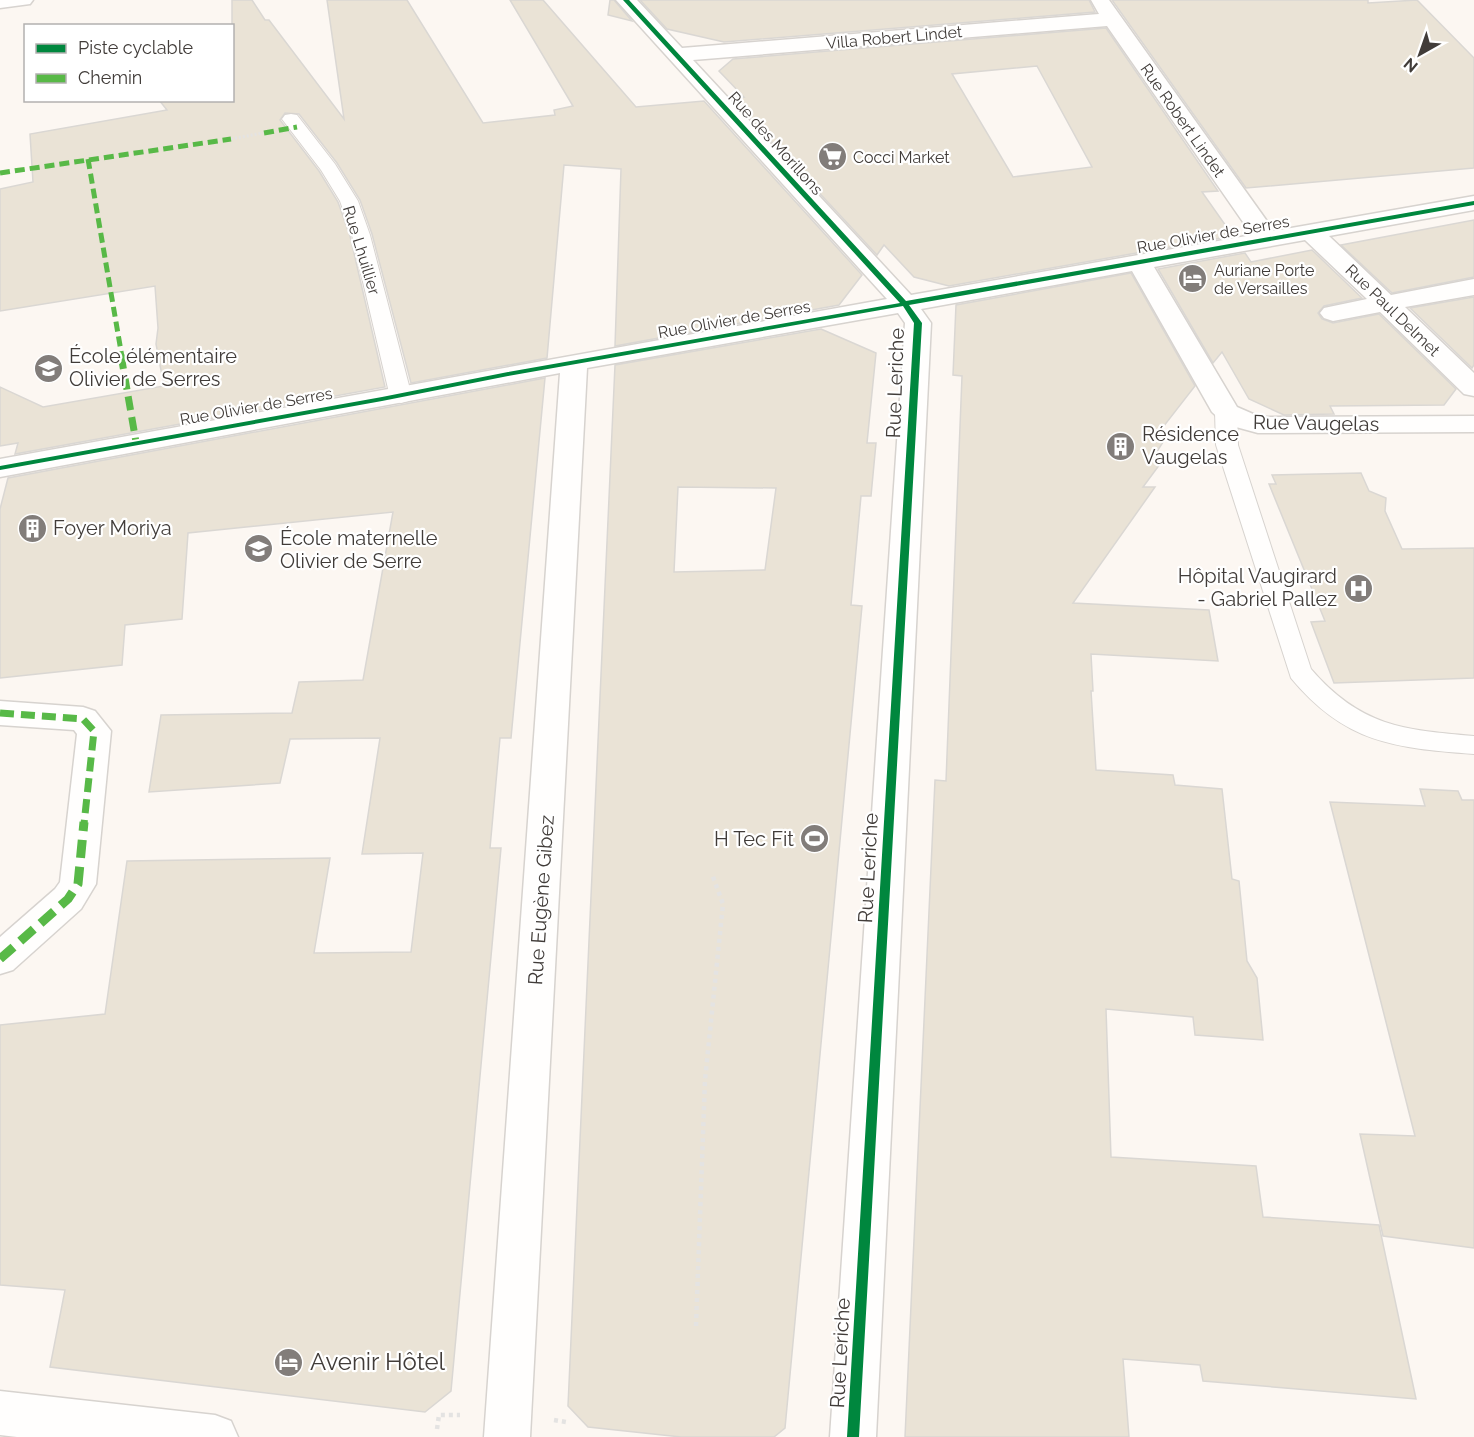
<svg xmlns="http://www.w3.org/2000/svg" width="1474" height="1437" font-family="Raleway,sans-serif">
<style>
.building{fill:#eae3d6;stroke:#dad7d3;stroke-width:1.5;fill-rule:evenodd}
.lines{fill:none;stroke-linecap:round;stroke-linejoin:round}
.service-casing{stroke:#d7d3cf;stroke-width:2}
.pedestrian-casing{stroke:#d7d3cf;stroke-width:3}
.minor-casing{stroke:#d7d3cf;stroke-width:3}
.secondary-casing{stroke:#d7d3cf;stroke-width:3}
.path-far1{stroke:#e4e3e2;stroke-width:3;stroke-dasharray:2 2;stroke-linecap:butt}
.path{stroke:#e4e3e2;stroke-width:4.5;stroke-dasharray:4 4;stroke-linecap:butt}
.service{fill:#fffefd;fill-rule:evenodd}
.pedestrian{fill:#fffefd;fill-rule:evenodd}
.minor{fill:#fffefd;fill-rule:evenodd}
.secondary{fill:#fffefd;fill-rule:evenodd}
.quiet-far2{stroke:#58b947;stroke-width:5;stroke-dasharray:10 5;stroke-linecap:butt}
.quiet-far1{stroke:#58b947;stroke-width:7;stroke-dasharray:14 7;stroke-linecap:butt}
.quiet{stroke:#58b947;stroke-width:9;stroke-dasharray:18 9;stroke-linecap:butt}
.cycleway-casing{stroke:#fff;stroke-width:4}
.cycleway{fill:#00873e;fill-rule:evenodd}
.labels{text-anchor:middle;stroke-width:4.5;stroke-linejoin:round;paint-order:stroke}
.far-street-label{font-size:16px;fill:#413c39;stroke:#fff}
.far-poi-label{font-size:16px;fill:#413c39;stroke:#fff;text-anchor:start}
.poi-label{font-size:20px;fill:#413c39;stroke:#fff;text-anchor:start}
.street-label{font-size:20px;fill:#413c39;stroke:#fff}
.near-poi-label{font-size:24px;fill:#413c39;stroke:#fff;text-anchor:start}
</style>
<rect width="100%" height="100%" fill="#fcf7f2"/>
<g class="building">
<polygon points="232,0 252,0 265,20 269,20 344,119 327,0 407,0 483,123 555,115 554,110 573,106 510,0 543,0 636,107 704,101 862,275 839,305 615,346 621,169 564,165 547,358 411,383 372,234 360,200 337,163 299,114 285,113 280,120 319,171 338,202 350,236 385,387 15,454 18,443 0,446 0,387 43,407 164,386 156,344 158,328 155,286 0,311 0,189 33,182 30,134 167,110 159,100 232,100"/>
<polygon points="610,0 614,0 632,21 608,15"/>
<polygon points="640,0 1089,0 1095,12 724,42 667,29"/>
<polygon points="1112,0 1368,0 1368,3 1417,0 1474,58 1474,168 1246,188"/>
<path d="M1106 28 1218 191 1202 192 1233 236 949 286 914 277 884 245 877 255 731 98 744 97 719 71 733 59ZM1037 66 1092 167 1013 177 952 74Z"/>
<polygon points="1474,220 1474,277 1392,293 1341,245"/>
<polygon points="1312,250 1362,298 1324,306 1318,313 1322,319 1333,323 1379,314 1456,389 1444,405 1330,406 1334,414 1284,415 1249,399 1222,352 1213,363 1158,269 1245,253 1251,262"/>
<polygon points="1131,273 1195,386 1156,436 1165,439 1156,453 1166,456 1143,487 1155,487 1073,603 1209,610 1218,661 1091,654 1093,691 1091,691 1096,770 1173,775 1175,785 1222,789 1232,879 1239,881 1247,961 1257,978 1263,1040 1195,1035 1193,1017 1106,1009 1111,1157 1256,1166 1263,1217 1379,1225 1416,1399 1203,1381 1200,1365 1123,1359 1129,1437 905,1437 935,780 946,781 962,376 953,375 956,305"/>
<polygon points="1474,297 1474,365 1472,368 1410,308"/>
<path d="M821 329 876 353 867 443H876L871 496H861L851 605 862 606 785 1428 774 1437H681L588 1427 568 1406 615 365ZM678 487 776 488 765 570 674 572Z"/>
<polygon points="545,378 511,738 500,738 490,848 501,848 451,1391 425,1412 50,1367 65,1290 0,1285 0,1025 105,1014 127,861 330,858 314,953 411,952 423,853 362,854 380,738 290,739 280,783 149,792 161,715 292,713 299,682 363,680 393,512 188,533 182,619 125,625 122,665 0,678 0,509 8,478"/>
<polygon points="1361,473 1369,491 1386,498 1385,511 1402,549 1474,548 1474,678 1334,683 1311,622 1325,621 1269,484 1276,484 1272,475"/>
<polygon points="1420,789 1458,791 1462,800 1474,800 1474,1248 1383,1236 1360,1134 1415,1136 1330,802 1425,806"/>
</g>
<g class="lines">
<defs>
<g id="service">
<polygon points="291,114 297,115 335,164 358,201 370,235 412,397 408,401 401,403 394,401 390,397 352,235 340,201 321,170 282,119 285,115"/>
<path d="M1226 406 1234 407 1237 412 1238 445 1311 669C1360 726 1403 730 1474 736V754C1394 748 1345 743 1291 678L1216 445 1215 412 1218 407Z"/>
</g>
<polygon id="pedestrian" points="0,701 83,707 95,711 111,731 96,884 81,909 13,970 0,974 0,937 55,889 60,882 77,734 74,730 0,725"/>
<g id="minor">
<polygon points="0,0 33,0 30,4 0,8"/>
<path d="M616 0H637L682 48 1099 14 1091 0H1109L1274 231 1474 196V210L1329 236 1391 295 1474 279V295L1405 307 1474 373V396L1464 394 1380 312 1333 321 1324 318 1320 313 1324 308 1367 299 1305 240 1154 267 1237 407 1260 417 1474 416V432L1258 433 1225 424 1212 412 1132 271 921 309 931 323 876 1437H830L905 323 898 313 587 368 530 1437H484L560 373 0 477V459L887 299ZM1107 26 1252 235 911 295 693 60Z"/>
</g>
<polygon id="secondary" points="0,1391 215,1415 231,1421 238,1437 17,1437 0,1435"/>
</defs>
<use href="#service" class="service-casing"/>
<use href="#pedestrian" class="pedestrian-casing"/>
<use href="#minor" class="minor-casing"/>
<use href="#secondary" class="secondary-casing"/>
<polyline class="path-far1" points="231,139 263,133"/>
<g class="path">
<polyline points="696,1326 705,1080 723,904 712,874"/>
<polyline points="554,1420 566,1422"/>
<polyline points="437,1429 439,1415 460,1415"/>
</g>
<use href="#service" class="service"/>
<use href="#pedestrian" class="pedestrian"/>
<use href="#minor" class="minor"/>
<use href="#secondary" class="secondary"/>
<g class="quiet-far2">
<polyline points="264,133 297,127"/>
<polyline points="88,159 122,357"/>
<polyline points="0,173 231,139"/>
</g>
<g class="quiet-far1">
<polyline points="121,355 136,442"/>
<polyline points="0,713 83,719 94,731 84,824"/>
</g>
<polyline class="quiet" points="0,959 68,899 78,884 84,822"/>
<defs>
<polygon id="cycleway" points="623,0 629,0 906,301 1474,201 1474,205 909,305 922,323 859,1437 847,1437 914,323 903,306 508,376 382,401 0,470 0,466 382,397 508,372 900,303"/>
</defs>
<use href="#cycleway" class="cycleway-casing"/>
<use href="#cycleway" class="cycleway"/>
</g>
<defs>
<symbol id="supermarket-disc" viewBox="-11 -11 22 22"><circle r="9.5" fill="#827d7a" stroke="#fff"/><path d="M-6-5.5h2.5l.6 2H6L4.5 2H-2.5L-4.4-4H-6ZM-1.5 3.2a1.3 1.3 0 1 0 .1 0ZM3 3.2a1.3 1.3 0 1 0 .1 0Z" fill="#fff"/></symbol>
<symbol id="hotel-disc" viewBox="-11 -11 22 22"><circle r="9.5" fill="#827d7a" stroke="#fff"/><path d="M-6-4.5h1.5V1H6V5H4.5V3h-9V5H-6ZM-4 0a1.8 1.8 0 1 1 3.6 0ZM.5 0V-2.5h3Q6-2.5 6 0Z" fill="#fff"/></symbol>
<symbol id="school-disc" viewBox="-11 -11 22 22"><circle r="9.5" fill="#827d7a" stroke="#fff"/><path d="M0-5L7-2L0 1L-7-2ZM-4 1L0 2.5L4 1V4Q0 6-4 4Z" fill="#fff"/></symbol>
<symbol id="building-disc" viewBox="-11 -11 22 22"><circle r="9.5" fill="#827d7a" stroke="#fff"/><path d="M-4-6H4V6H1V3H-1V6H-4ZM-2.5-4.3h1.7v1.8h-1.7ZM.8-4.3h1.7v1.8H.8ZM-2.5-1h1.7V.8h-1.7ZM.8-1h1.7V.8H.8Z" fill="#fff"/></symbol>
<symbol id="hospital-disc" viewBox="-11 -11 22 22"><circle r="9.5" fill="#827d7a" stroke="#fff"/><path d="M-5-5h3v3.5h4V-5h3V5h-3V1.5h-4V5h-3Z" fill="#fff"/></symbol>
<symbol id="stadium-disc" viewBox="-11 -11 22 22"><circle r="9.5" fill="#827d7a" stroke="#fff"/><path d="M0-5a6.5 5 0 1 0 0 10a6.5 5 0 1 0 0-10ZM-3.5-1.8h7v3.6h-7Z" fill="#fff"/></symbol>
</defs>
<g fill-rule="evenodd">
<use href="#supermarket-disc" x="816" y="140" width="33" height="33"/>
<use href="#hotel-disc" x="1176" y="262" width="33" height="33"/>
<use href="#school-disc" x="32" y="352" width="33" height="33"/>
<use href="#building-disc" x="1104" y="430" width="33" height="33"/>
<use href="#building-disc" x="16" y="512" width="33" height="33"/>
<use href="#school-disc" x="242" y="532" width="33" height="33"/>
<use href="#hospital-disc" x="1342" y="572" width="33" height="33"/>
<use href="#stadium-disc" x="798" y="822" width="33" height="33"/>
<use href="#hotel-disc" x="272" y="1346" width="33" height="33"/>
</g>
<g class="labels">
<g class="far-street-label">
<text transform="translate(894 37) rotate(-5)" y="6">Villa Robert Lindet</text>
<text transform="translate(1183 120) rotate(55)" y="6">Rue Robert Lindet</text>
<text transform="translate(776 143) rotate(48)" y="6">Rue des Morillons</text>
<text transform="translate(1213 234) rotate(-10)" y="6">Rue Olivier de Serres</text>
<text transform="translate(362 250) rotate(73)" y="6">Rue Lhuillier</text>
<text transform="translate(1393 310) rotate(44)" y="6">Rue Paul Delmet</text>
<text transform="translate(734 319) rotate(-10)" y="6">Rue Olivier de Serres</text>
<text transform="translate(256 406) rotate(-10)" y="6">Rue Olivier de Serres</text>
</g>
<g class="far-poi-label">
<text x="853" y="163">Cocci Market</text>
<text x="1214" y="276">Auriane Porte<tspan x="1214" dy="18">de Versailles</tspan></text>
</g>
<g class="poi-label">
<text x="69" y="363">École élémentaire<tspan x="69" dy="23">Olivier de Serres</tspan></text>
<text x="1142" y="441">Résidence<tspan x="1142" dy="23">Vaugelas</tspan></text>
<text x="53" y="535">Foyer Moriya</text>
<text x="280" y="545">École maternelle<tspan x="280" dy="23">Olivier de Serre</tspan></text>
<text x="1337" y="583" text-anchor="end">Hôpital Vaugirard<tspan x="1337" dy="23">- Gabriel Pallez</tspan></text>
<text x="794" y="846" text-anchor="end">H Tec Fit</text>
</g>
<g class="street-label">
<text transform="translate(895 383) rotate(-88)" y="7">Rue Leriche</text>
<text transform="translate(1316 423) rotate(1)" y="7">Rue Vaugelas</text>
<text transform="translate(868 868) rotate(-87)" y="7">Rue Leriche</text>
<text transform="translate(541 900) rotate(-86)" y="7">Rue Eugène Gibez</text>
<text transform="translate(840 1353) rotate(-87)" y="7">Rue Leriche</text>
</g>
<g class="near-poi-label">
<text x="310" y="1370">Avenir Hôtel</text>
</g>
</g>
<rect x="24" y="24" width="210" height="78" fill="#ffffff" stroke="#b3b1b0" stroke-width="1.5"/>
<rect x="36" y="44" width="30" height="9" fill="#00873e" stroke="#b3b1b0" stroke-width="1.5"/>
<text x="78" y="54" font-size="18" fill="#413c39">Piste cyclable</text>
<rect x="36" y="74" width="30" height="9" fill="#58b947" stroke="#b3b1b0" stroke-width="1.5"/>
<text x="78" y="84" font-size="18" fill="#413c39">Chemin</text>
<g transform="translate(1420 54) rotate(220)" stroke="#ffffff" stroke-width="4.5" paint-order="stroke">
<path d="M0-4.5L10 22L0 15L-10 22Z" fill="#413c39"/>
<text y="-9" font-size="16" font-weight="bold" text-anchor="middle" fill="#413c39">N</text>
</g>
</svg>
